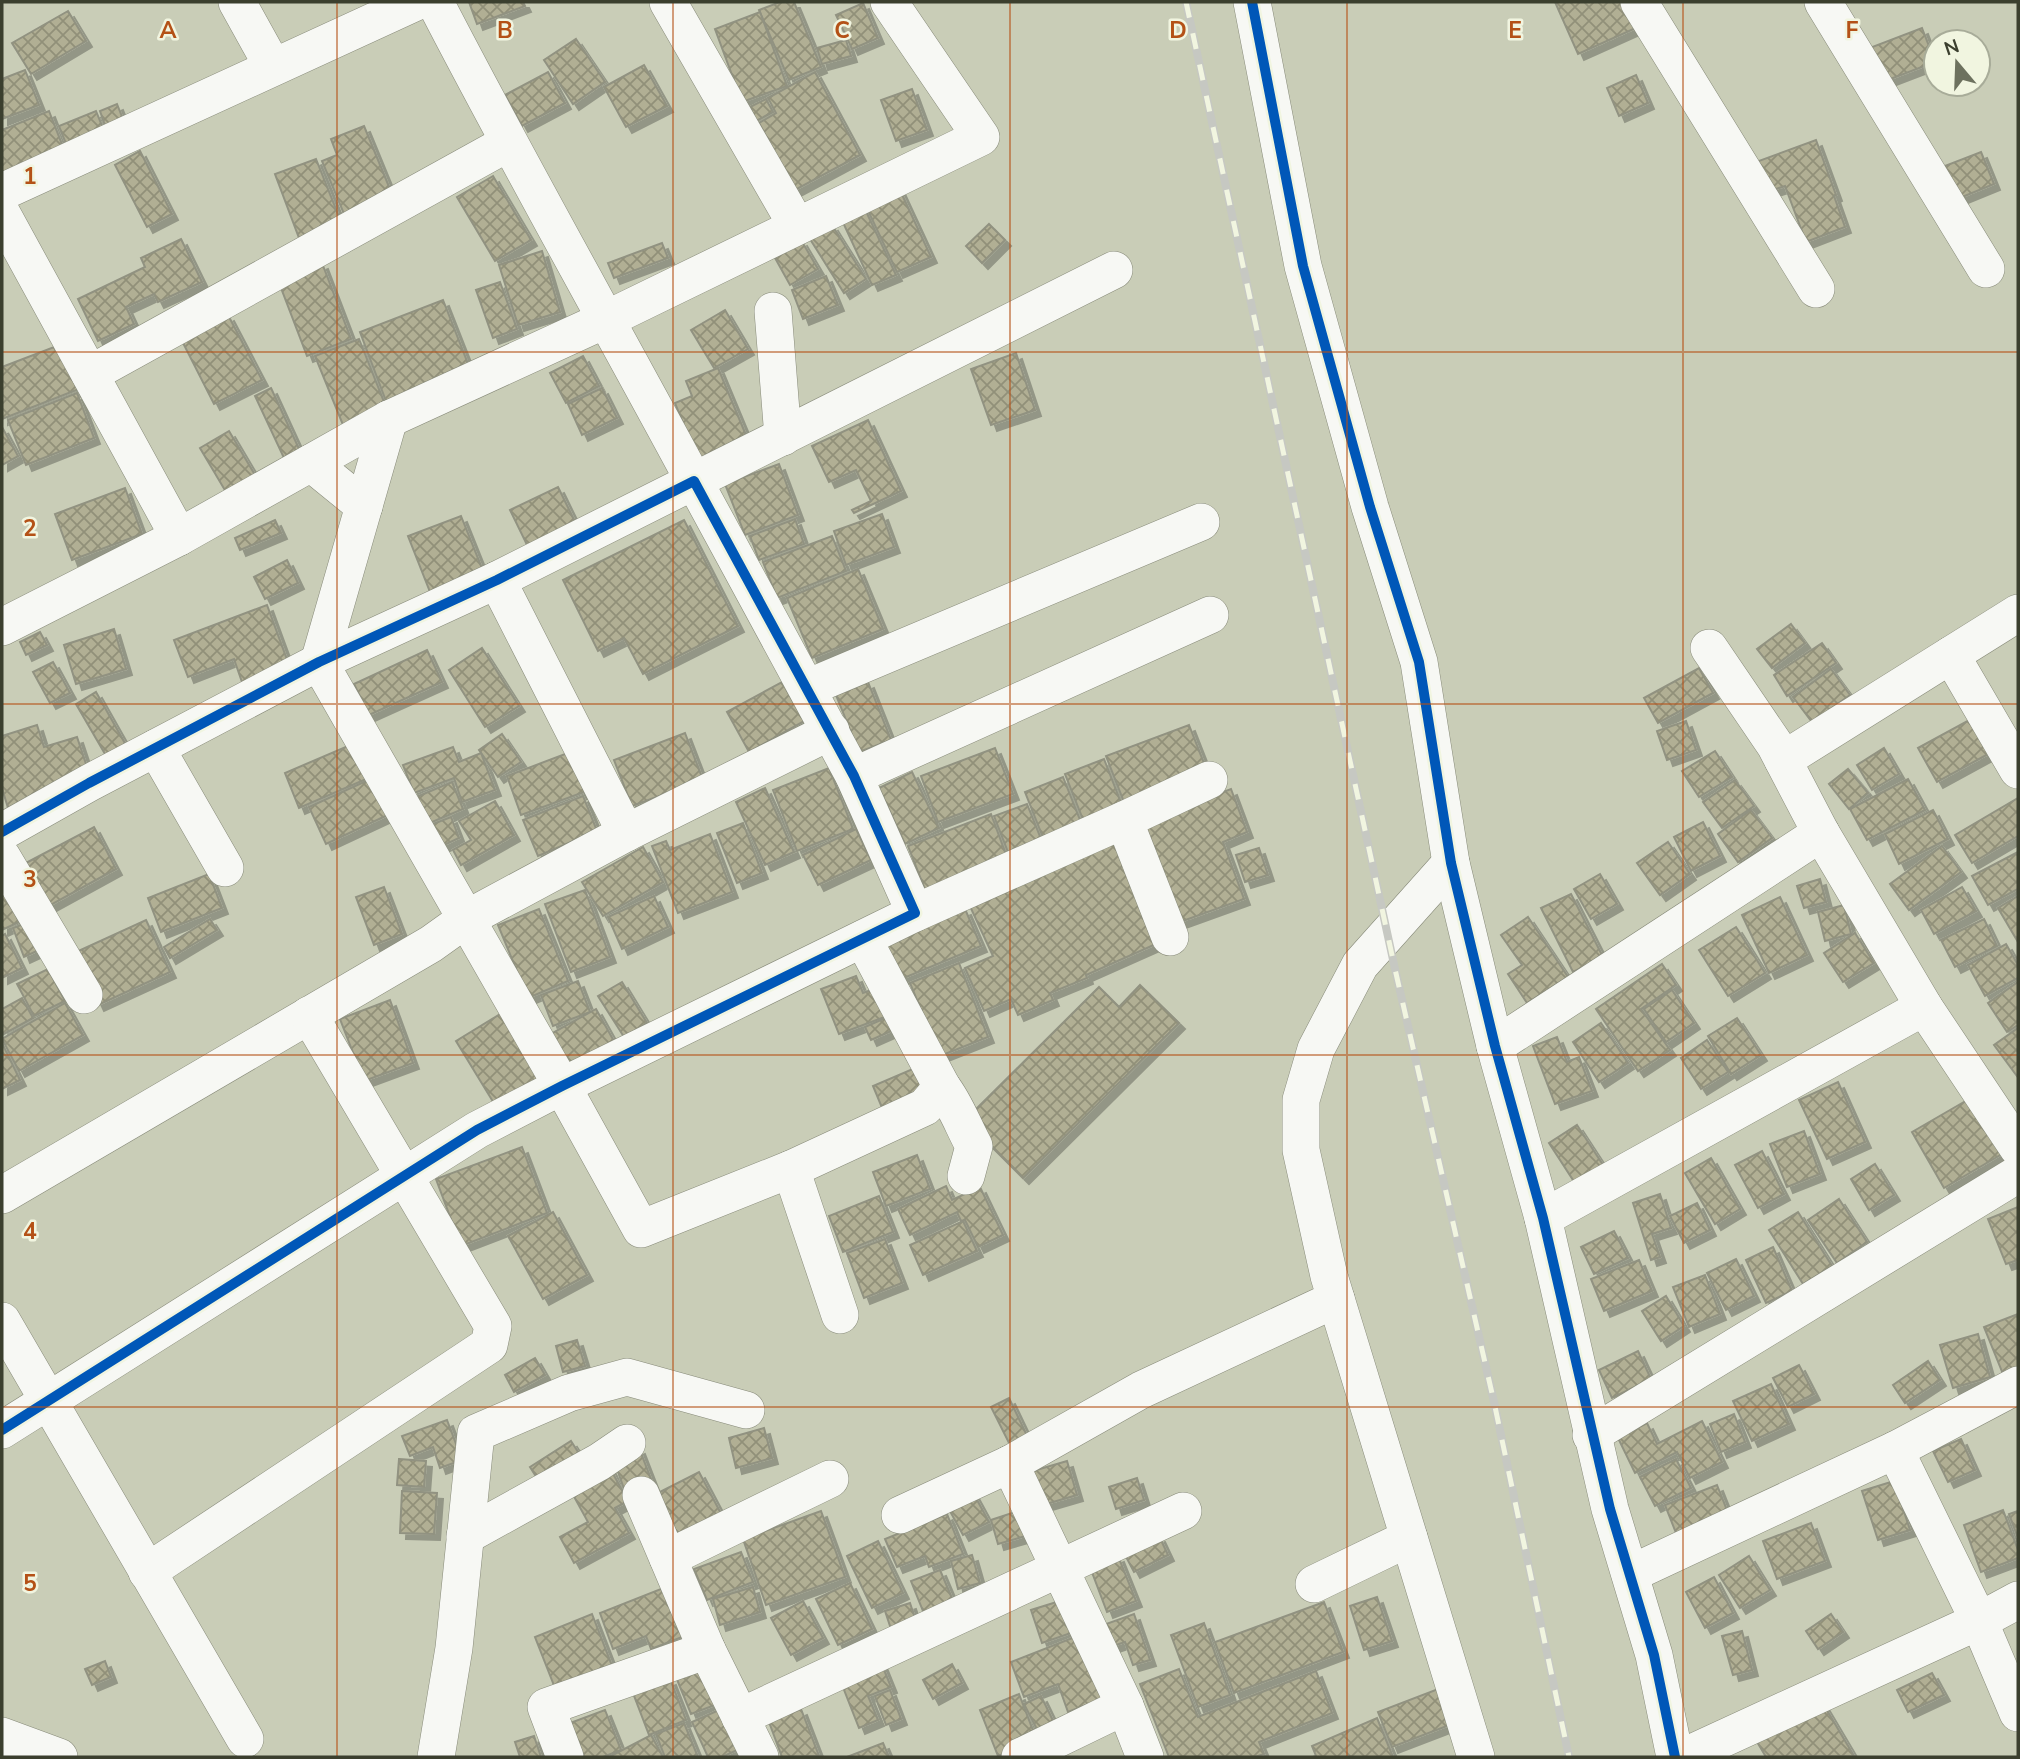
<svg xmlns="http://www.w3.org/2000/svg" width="2020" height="1759" font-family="'Nunito Sans',sans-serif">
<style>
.building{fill:url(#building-cross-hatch);stroke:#919281;stroke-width:2;filter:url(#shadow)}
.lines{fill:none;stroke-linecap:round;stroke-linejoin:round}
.minor-casing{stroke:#878a79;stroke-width:38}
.minor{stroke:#f7f8f4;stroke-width:37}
.rail-casing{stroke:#c6c8c2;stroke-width:8}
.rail{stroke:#f1f5e0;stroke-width:5;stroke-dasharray:16;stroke-linecap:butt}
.cycleway-casing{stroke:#f1f5e0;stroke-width:15}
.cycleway{stroke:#0057b8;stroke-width:10}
.grid{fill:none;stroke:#b45116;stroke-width:2;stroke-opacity:0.55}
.grid-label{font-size:23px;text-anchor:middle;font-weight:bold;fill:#b45116;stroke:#f1f5e0;stroke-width:5;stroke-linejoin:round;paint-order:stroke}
</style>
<defs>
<pattern id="building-cross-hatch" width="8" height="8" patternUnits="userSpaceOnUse" patternTransform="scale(1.75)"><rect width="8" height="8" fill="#b1af94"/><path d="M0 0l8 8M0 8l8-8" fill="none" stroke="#919079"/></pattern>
<filter id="shadow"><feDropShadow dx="6" dy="6" stdDeviation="0" flood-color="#0004"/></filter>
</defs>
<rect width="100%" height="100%" fill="#c9cdb7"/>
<g class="building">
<polygon points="469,2 523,2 525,6 477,24"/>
<polygon points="780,2 794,2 821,67 789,80 759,10"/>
<polygon points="1555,2 1627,2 1638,27 1578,54"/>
<polygon points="863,3 878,38 852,49 836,15"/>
<polygon points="68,11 86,41 31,74 12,43"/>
<polygon points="760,12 787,86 742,102 715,29"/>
<polygon points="1922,28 1935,62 1880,83 1867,49"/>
<polygon points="576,39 605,82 573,104 544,60"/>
<polygon points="846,40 851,56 822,64 817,48"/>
<polygon points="644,65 667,106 626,127 604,87"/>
<polygon points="25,70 39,105 2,119 2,79"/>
<polygon points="548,72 565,103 522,126 505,95"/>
<polygon points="815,72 860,155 795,190 759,123 776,113 768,98"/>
<polygon points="1636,75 1648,103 1619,116 1607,88"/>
<polygon points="912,89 927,130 896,141 881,100"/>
<polygon points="766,99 773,112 756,121 750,107"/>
<polygon points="117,104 126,127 108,134 100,111"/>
<polygon points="49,111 66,155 2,180 2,130"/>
<polygon points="96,111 106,136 69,151 59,126"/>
<polygon points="364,126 392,194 344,214 322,161 337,155 331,139"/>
<polygon points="1816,140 1836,195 1834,196 1845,227 1806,242 1785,186 1767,192 1756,162"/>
<polygon points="140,151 172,214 147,227 115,165"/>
<polygon points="1981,152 1994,184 1950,202 1937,169"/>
<polygon points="316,159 341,222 299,238 275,174"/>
<polygon points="493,176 531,240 495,261 457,197"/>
<polygon points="898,186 931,257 897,272 864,202"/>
<polygon points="863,205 896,275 872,285 840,216"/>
<polygon points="989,224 1005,240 982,263 966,246"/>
<polygon points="832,225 866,279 844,293 810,239"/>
<polygon points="181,239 202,282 158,302 154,294 126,307 134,324 98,341 78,299 145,267 141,258"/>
<polygon points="801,240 818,269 790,285 774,256"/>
<polygon points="662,243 668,258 614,278 608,263"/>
<polygon points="542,251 560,312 518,325 499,265"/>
<polygon points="322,263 351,339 307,356 278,280"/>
<polygon points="826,276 838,305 803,319 792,290"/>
<polygon points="500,282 517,329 493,338 476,290"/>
<polygon points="443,300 470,369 386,401 360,332"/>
<polygon points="725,310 748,349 714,368 691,330"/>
<polygon points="228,315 262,380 214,404 181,339"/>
<polygon points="359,339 386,407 343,425 315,356"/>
<polygon points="62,344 79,389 2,419 2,367"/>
<polygon points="1016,353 1035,410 991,425 971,369"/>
<polygon points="583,356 599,386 566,403 550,373"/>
<polygon points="718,368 748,440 698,460 675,403 692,396 686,381"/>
<polygon points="271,388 300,451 284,458 255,396"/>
<polygon points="602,388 617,418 582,435 568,404"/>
<polygon points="77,393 94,438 26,465 8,420"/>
<polygon points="868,420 901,491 854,513 852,510 871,501 856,470 829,482 812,446"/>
<polygon points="2,427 18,456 2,465"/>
<polygon points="229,431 255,475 226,492 200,448"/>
<polygon points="779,464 798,515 745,535 725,484"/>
<polygon points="558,487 577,526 529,549 510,510"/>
<polygon points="125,488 142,534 72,560 55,514"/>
<polygon points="882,514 894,547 846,565 834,531"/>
<polygon points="461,516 485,576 432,597 408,536"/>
<polygon points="795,519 804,544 759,560 750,536"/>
<polygon points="275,520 281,533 240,550 235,538"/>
<polygon points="684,520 738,626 643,674 624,638 598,651 563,580"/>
<polygon points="832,536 846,571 777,598 763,562"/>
<polygon points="287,560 298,583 265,599 254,577"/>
<polygon points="858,569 883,629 812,658 787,598"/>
<polygon points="267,605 290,668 243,685 234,659 188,677 174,640"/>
<polygon points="1791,624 1805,643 1772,668 1757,649"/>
<polygon points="114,629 126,669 76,684 64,645"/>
<polygon points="40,632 47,645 26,655 20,642"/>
<polygon points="1822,643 1836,663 1787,696 1774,675"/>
<polygon points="482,648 519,706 485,727 449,670"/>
<polygon points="427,650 442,682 369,715 354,684"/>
<polygon points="53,662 70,693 50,703 33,672"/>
<polygon points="1699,668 1713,693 1658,723 1644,698"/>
<polygon points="1831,669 1850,695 1812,722 1793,697"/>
<polygon points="782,682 804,721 749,752 727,712"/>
<polygon points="868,682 891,740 859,752 836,695"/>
<polygon points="96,692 131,754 112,766 76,704"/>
<polygon points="1971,719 1990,753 1937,782 1918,748"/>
<polygon points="1686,721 1696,750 1667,760 1657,731"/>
<polygon points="37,725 44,747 77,737 91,779 8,808 2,788 2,736"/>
<polygon points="1189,725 1207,771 1124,802 1106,756"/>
<polygon points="685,733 703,780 632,806 614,760"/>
<polygon points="502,734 521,762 498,777 479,750"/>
<polygon points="355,743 371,777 299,808 285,773"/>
<polygon points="453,747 459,762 481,753 495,790 462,802 454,778 414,793 403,765"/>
<polygon points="995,748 1013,794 938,822 921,776"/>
<polygon points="1884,748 1899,774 1872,790 1857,765"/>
<polygon points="573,751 587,791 521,815 507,776"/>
<polygon points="1715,751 1732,777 1699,797 1682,771"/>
<polygon points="1104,759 1123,808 1084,822 1065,774"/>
<polygon points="829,768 853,829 797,851 773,790"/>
<polygon points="1848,769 1868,793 1849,809 1829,784"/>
<polygon points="912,772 939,828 905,844 879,788"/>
<polygon points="375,777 392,813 326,844 309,807"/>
<polygon points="1063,777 1082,825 1044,840 1025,792"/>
<polygon points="1908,779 1925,810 1867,840 1850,809"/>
<polygon points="1735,780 1754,806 1722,828 1703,802"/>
<polygon points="452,782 463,809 425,825 414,798"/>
<polygon points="765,788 794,852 765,865 736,802"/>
<polygon points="1231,789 1247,832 1223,842 1244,899 1180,922 1143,822"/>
<polygon points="583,796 597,831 538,856 523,820"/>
<polygon points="2018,798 2018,836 1972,863 1955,835"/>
<polygon points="495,801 514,835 461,865 453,850 471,840 459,821"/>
<polygon points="1027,804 1041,839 1008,852 994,816"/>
<polygon points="1751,810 1772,838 1738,862 1718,834"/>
<polygon points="1933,810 1948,839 1899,864 1885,834"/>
<polygon points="991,814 1008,860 926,892 908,846"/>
<polygon points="451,817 459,838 442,846 433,824"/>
<polygon points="1703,822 1720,856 1691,871 1674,837"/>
<polygon points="743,823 762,873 737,883 717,833"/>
<polygon points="94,827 116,869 47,907 24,864"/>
<polygon points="856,829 871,860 818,885 803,855"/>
<polygon points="710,834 732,892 678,913 652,846 666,841 670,850"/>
<polygon points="1120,836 1165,940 1086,975 1087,978 1050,993 1053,1000 1018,1015 1011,999 984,1011 965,968 993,956 968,902"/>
<polygon points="1668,842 1690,874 1660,895 1637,863"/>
<polygon points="1942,846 1961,872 1909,910 1890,884"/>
<polygon points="643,847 663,882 603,916 582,882"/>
<polygon points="1259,848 1268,875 1245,882 1236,855"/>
<polygon points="2018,852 2018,889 1988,905 1972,876"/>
<polygon points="209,874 222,908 161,932 148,898"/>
<polygon points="1600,874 1617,904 1591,919 1574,889"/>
<polygon points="1820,879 1826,902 1804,908 1797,886"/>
<polygon points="2,885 19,922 2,930"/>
<polygon points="384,887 402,934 374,945 356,897"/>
<polygon points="1962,887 1976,911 1934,934 1921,910"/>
<polygon points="585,890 610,957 571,972 545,904"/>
<polygon points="1571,894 1603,957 1573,972 1541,908"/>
<polygon points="654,896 668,927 622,949 608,917"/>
<polygon points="2018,896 2018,942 1998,908"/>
<polygon points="1780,897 1807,955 1769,973 1742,915"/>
<polygon points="1844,905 1851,934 1825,941 1818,912"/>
<polygon points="539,909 568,981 528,998 498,925"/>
<polygon points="965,909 981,946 899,980 884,943"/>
<polygon points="1528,917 1568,977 1527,1003 1508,974 1522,965 1501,935"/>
<polygon points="210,919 217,930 170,958 164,947"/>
<polygon points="1984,919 1997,946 1955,967 1941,940"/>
<polygon points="146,920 170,972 98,1005 74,953"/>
<polygon points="29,922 39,950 24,957 13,928"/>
<polygon points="1736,927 1765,973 1728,996 1699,950"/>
<polygon points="1855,933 1874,963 1843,982 1824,953"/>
<polygon points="5,934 22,968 2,978 2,936"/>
<polygon points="2006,944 2018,965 2018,978 1985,996 1968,965"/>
<polygon points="959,963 988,1037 940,1056 910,983"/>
<polygon points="1662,964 1676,985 1641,1009 1670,1050 1638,1071 1596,1009"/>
<polygon points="48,969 65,1001 34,1016 17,984"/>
<polygon points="856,976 863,993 879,987 890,1015 839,1034 821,989"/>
<polygon points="578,981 590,1012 553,1026 541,995"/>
<polygon points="622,982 647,1023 624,1037 598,996"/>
<polygon points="2018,982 2018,1025 2007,1032 1988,1003"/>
<polygon points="1140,985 1179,1023 1023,1178 965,1120 1099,987 1119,1007"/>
<polygon points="1672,990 1694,1023 1666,1042 1644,1009"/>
<polygon points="22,998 33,1018 2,1035 2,1009"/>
<polygon points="390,1000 413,1063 364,1081 340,1019"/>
<polygon points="65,1003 83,1035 19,1071 2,1039"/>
<polygon points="596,1009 615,1043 570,1068 551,1034"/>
<polygon points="502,1013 541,1078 495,1105 456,1041"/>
<polygon points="892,1015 898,1028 871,1040 865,1027"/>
<polygon points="1737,1018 1761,1055 1731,1074 1708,1036"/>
<polygon points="1601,1023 1628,1063 1599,1082 1573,1042"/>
<polygon points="2018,1028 2018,1074 2017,1076 1994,1045"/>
<polygon points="1557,1037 1567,1062 1579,1057 1592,1091 1555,1104 1533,1046"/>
<polygon points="1707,1040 1728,1072 1701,1089 1681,1058"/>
<polygon points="2,1043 20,1080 2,1089"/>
<polygon points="915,1068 927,1097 885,1115 873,1086"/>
<polygon points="1838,1082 1865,1142 1827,1159 1799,1100"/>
<polygon points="1969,1099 2002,1154 1944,1188 1912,1132"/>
<polygon points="1577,1125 1603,1165 1575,1183 1549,1143"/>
<polygon points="1804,1131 1820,1174 1787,1187 1770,1144"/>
<polygon points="522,1147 547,1213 461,1246 436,1179"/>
<polygon points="1762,1151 1784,1194 1758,1208 1735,1165"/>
<polygon points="917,1155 930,1189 886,1206 873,1172"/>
<polygon points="1711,1158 1740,1209 1715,1224 1685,1173"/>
<polygon points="1875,1164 1894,1195 1869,1210 1851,1179"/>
<polygon points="946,1186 952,1200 980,1187 1003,1235 978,1247 965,1220 961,1221 957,1212 910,1235 898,1209"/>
<polygon points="1660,1194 1671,1228 1652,1234 1660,1257 1651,1260 1633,1203"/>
<polygon points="879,1196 893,1232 843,1252 829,1216"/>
<polygon points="1839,1199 1867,1242 1837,1263 1808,1220"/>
<polygon points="1697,1203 1710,1230 1684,1243 1670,1216"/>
<polygon points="2018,1207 2018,1260 2006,1264 1988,1219"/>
<polygon points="553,1212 587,1275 543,1299 508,1236"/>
<polygon points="1798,1212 1832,1266 1803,1284 1769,1230"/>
<polygon points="963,1221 977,1251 923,1275 910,1245"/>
<polygon points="1614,1231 1628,1258 1594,1274 1581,1247"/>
<polygon points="885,1239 902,1283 864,1298 847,1253"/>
<polygon points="1773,1247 1792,1291 1766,1303 1746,1260"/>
<polygon points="1736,1259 1754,1296 1726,1310 1707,1273"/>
<polygon points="1639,1260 1652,1291 1604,1311 1591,1279"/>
<polygon points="1705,1275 1720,1314 1689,1327 1673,1287"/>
<polygon points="1666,1296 1684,1326 1661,1341 1642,1311"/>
<polygon points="2018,1314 2018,1368 2003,1374 1984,1327"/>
<polygon points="1978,1334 1990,1377 1953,1388 1940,1345"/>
<polygon points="577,1340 585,1366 563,1372 556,1346"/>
<polygon points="1638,1351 1651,1379 1612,1398 1599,1370"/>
<polygon points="535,1358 545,1375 514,1392 505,1375"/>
<polygon points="1928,1361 1940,1380 1905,1403 1893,1385"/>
<polygon points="1799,1365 1814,1394 1788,1407 1773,1378"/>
<polygon points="1771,1384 1789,1424 1752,1441 1733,1401"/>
<polygon points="1009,1398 1030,1442 1013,1451 991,1407"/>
<polygon points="1734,1414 1745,1442 1721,1452 1710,1424"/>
<polygon points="447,1420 462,1460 440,1468 433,1447 410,1456 402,1436"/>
<polygon points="1702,1421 1722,1462 1690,1478 1677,1452 1635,1473 1618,1438 1647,1423 1657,1444"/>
<polygon points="764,1428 772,1458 736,1468 729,1438"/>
<polygon points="1961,1439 1975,1470 1948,1482 1933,1451"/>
<polygon points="571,1441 587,1466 544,1489 530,1467"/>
<polygon points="639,1448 654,1487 627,1497 613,1458"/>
<polygon points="399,1459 426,1461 424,1487 397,1485"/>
<polygon points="1676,1459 1691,1488 1655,1506 1640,1477"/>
<polygon points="606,1461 628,1501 615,1508 629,1533 574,1563 560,1537 588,1522 566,1482"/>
<polygon points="1067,1461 1077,1495 1043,1505 1033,1471"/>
<polygon points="699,1472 726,1523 684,1546 656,1494"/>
<polygon points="1137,1478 1144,1500 1116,1509 1109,1487"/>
<polygon points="1894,1481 1910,1530 1878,1540 1862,1491"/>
<polygon points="1717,1485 1730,1518 1678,1538 1665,1505"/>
<polygon points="971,1489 989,1522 963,1535 945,1502"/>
<polygon points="402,1491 437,1493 434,1534 400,1533"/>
<polygon points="1021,1510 1029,1535 998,1544 991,1520"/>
<polygon points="2003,1510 2018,1550 2018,1558 1981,1572 1964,1525"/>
<polygon points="821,1511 845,1577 766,1605 743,1539"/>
<polygon points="2018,1511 2018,1538 2009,1514"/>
<polygon points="947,1514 963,1554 929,1567 925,1556 897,1567 885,1539"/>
<polygon points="1811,1523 1825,1561 1777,1579 1763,1541"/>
<polygon points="1159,1536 1168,1555 1134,1572 1124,1553"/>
<polygon points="878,1541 903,1593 872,1608 847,1556"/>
<polygon points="741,1552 753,1582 707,1600 694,1569"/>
<polygon points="972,1555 980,1583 958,1589 951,1561"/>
<polygon points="1118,1556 1136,1601 1107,1612 1090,1567"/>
<polygon points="1749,1556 1770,1590 1740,1608 1719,1575"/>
<polygon points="940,1570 957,1610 927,1621 911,1581"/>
<polygon points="1714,1577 1733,1613 1705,1628 1686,1592"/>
<polygon points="850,1583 872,1629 838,1645 816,1599"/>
<polygon points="671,1585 690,1634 651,1649 646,1636 613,1649 600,1613"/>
<polygon points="753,1587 760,1612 720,1625 713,1599"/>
<polygon points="1377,1597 1392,1641 1364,1650 1350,1606"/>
<polygon points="1063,1600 1074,1632 1042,1643 1031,1610"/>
<polygon points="803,1601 823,1638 791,1655 771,1618"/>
<polygon points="1324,1602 1343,1652 1234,1693 1215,1642"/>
<polygon points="910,1603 919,1630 894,1638 885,1611"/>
<polygon points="592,1614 612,1666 555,1688 535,1637"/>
<polygon points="1134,1614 1150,1660 1133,1665 1125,1642 1113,1646 1106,1624"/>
<polygon points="1831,1614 1843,1632 1818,1649 1806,1631"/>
<polygon points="1204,1623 1230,1695 1198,1707 1171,1635"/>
<polygon points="1742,1631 1752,1670 1733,1675 1722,1636"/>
<polygon points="1080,1635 1104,1698 1068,1712 1058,1684 1024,1697 1011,1662"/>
<polygon points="880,1660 891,1687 868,1696 878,1720 859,1728 839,1677"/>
<polygon points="105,1661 111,1677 92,1685 85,1669"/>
<polygon points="709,1664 723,1702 691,1714 676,1677"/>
<polygon points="952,1664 962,1683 933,1699 923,1680"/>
<polygon points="1179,1669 1198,1717 1316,1671 1332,1713 1259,1742 1264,1754 1255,1757 1169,1757 1140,1684"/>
<polygon points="1932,1673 1944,1695 1908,1712 1897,1690"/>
<polygon points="670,1679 686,1720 649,1735 633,1693"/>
<polygon points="1446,1686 1460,1721 1392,1747 1378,1712"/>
<polygon points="890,1690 901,1719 886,1725 875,1696"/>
<polygon points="1019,1694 1037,1741 998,1756 980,1710"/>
<polygon points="1041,1696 1057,1729 1041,1737 1024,1704"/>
<polygon points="1822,1702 1854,1756 1766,1757 1756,1740"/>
<polygon points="728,1706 746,1746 722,1757 708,1757 692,1722"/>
<polygon points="801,1709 819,1756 782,1757 769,1722"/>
<polygon points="605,1710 621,1750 603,1757 584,1757 570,1723"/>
<polygon points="1377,1718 1393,1757 1313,1757 1316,1756 1312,1746"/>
<polygon points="684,1723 698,1757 665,1757 656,1734"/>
<polygon points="651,1735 663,1757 609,1757"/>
<polygon points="534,1736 541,1757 520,1757 515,1742"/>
<polygon points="883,1743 889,1757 847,1757"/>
</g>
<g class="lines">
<defs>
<g id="minor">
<polyline points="237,2 273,67"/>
<path d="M435 2C518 163 608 321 694 481L1114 270"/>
<polyline points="668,2 797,226"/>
<polyline points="1252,2 1303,266 1370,507 1419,662 1451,863 1495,1046 1543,1218 1610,1509 1654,1655 1675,1757"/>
<polyline points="1639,2 1816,289"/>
<polyline points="1823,2 1986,269"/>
<polyline points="2,192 416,2"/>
<polyline points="2,214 179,537"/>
<polyline points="773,311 783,437"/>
<polyline points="90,374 508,143"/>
<polyline points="389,419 319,662 562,1086 641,1229 791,1169 925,1107 942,1087"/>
<polyline points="311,463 364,506"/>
<polyline points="497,580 626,833"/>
<polyline points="2,627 179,537 389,419 607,319 981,137 889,2"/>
<polyline points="1709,648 1775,745 1821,833"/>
<polyline points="1951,655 2018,770"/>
<polyline points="807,688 1201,522"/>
<polyline points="156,748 225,868"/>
<polyline points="1783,760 2018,613"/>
<polyline points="854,776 1210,615"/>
<polyline points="1124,820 1170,937"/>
<polyline points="2,832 89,783 319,662 497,580 694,481 854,776 915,913 562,1086 477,1130 2,1430"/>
<polyline points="2,857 84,995"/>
<polyline points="1451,863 1360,965 1316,1049 1301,1100 1301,1150 1329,1276 1476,1757"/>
<polyline points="915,913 1126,819 1209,780"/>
<path d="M863 939 942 1087C956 1105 963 1126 974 1146L966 1176"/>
<polyline points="1495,1046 1821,833 1924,1007 2018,1148"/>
<polyline points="791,1169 840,1315"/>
<polyline points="2,1195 431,944 466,919 626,833 831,731"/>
<polyline points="1543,1218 1924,1007"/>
<polyline points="2,1321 245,1739"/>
<polyline points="1591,1435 2018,1174"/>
<polyline points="1895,1450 1979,1621 2018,1713"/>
<polyline points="1010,1464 1125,1706"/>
<polyline points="641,1495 707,1650 760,1757"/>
<polyline points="900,1515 1010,1464 1141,1390 1336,1299"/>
<polyline points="465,1536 599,1462 627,1443"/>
<polyline points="668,1558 830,1479"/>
<polyline points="147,1572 489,1345 493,1326 309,1015"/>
<polyline points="1630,1574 1895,1450 2018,1385"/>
<polyline points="1314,1584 1409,1538"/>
<polyline points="740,1717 1183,1511"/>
<polyline points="2,1736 59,1757"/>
<polyline points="436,1757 454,1648 476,1433 569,1393 627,1377 746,1410"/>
<polyline points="565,1757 546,1707 707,1650"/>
<polyline points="1020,1757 1125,1706 1145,1757"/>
<polyline points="1683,1757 1979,1621 2018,1600"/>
</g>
</defs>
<use href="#minor" class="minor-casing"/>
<use href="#minor" class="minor"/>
<defs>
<polyline id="rail" points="1186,2 1395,969 1494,1402 1569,1757"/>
</defs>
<use href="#rail" class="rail-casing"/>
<use href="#rail" class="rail"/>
<defs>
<g id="cycleway">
<polyline points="1252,2 1303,266 1370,507 1419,662 1451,863 1495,1046 1543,1218 1610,1509 1654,1655 1675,1757"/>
<polyline points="2,832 89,783 319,662 497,580 694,481 854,776 915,913 562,1086 477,1130 2,1430"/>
</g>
</defs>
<use href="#cycleway" class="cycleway-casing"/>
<use href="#cycleway" class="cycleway"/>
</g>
<path class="grid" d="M337 2V1757M673 2V1757M1010 2V1757M1347 2V1757M1683 2V1757M2 352H2018M2 704H2018M2 1055H2018M2 1407H2018"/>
<g class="grid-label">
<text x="168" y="38">A</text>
<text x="505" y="38">B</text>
<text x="842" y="38">C</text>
<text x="1178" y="38">D</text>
<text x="1515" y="38">E</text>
<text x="1852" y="38">F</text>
<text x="30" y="184">1</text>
<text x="30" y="536">2</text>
<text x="30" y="887">3</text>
<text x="30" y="1239">4</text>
<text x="30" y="1591">5</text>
</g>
<rect width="2020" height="1759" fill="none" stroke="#3b3f2e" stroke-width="7"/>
<g transform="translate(1957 63) rotate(341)"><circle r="33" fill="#f1f5e0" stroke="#a8ac99" stroke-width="2"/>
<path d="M0-5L12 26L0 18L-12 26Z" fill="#6d715e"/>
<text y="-10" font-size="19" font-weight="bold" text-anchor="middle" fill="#3b3f2e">N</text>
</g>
</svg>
